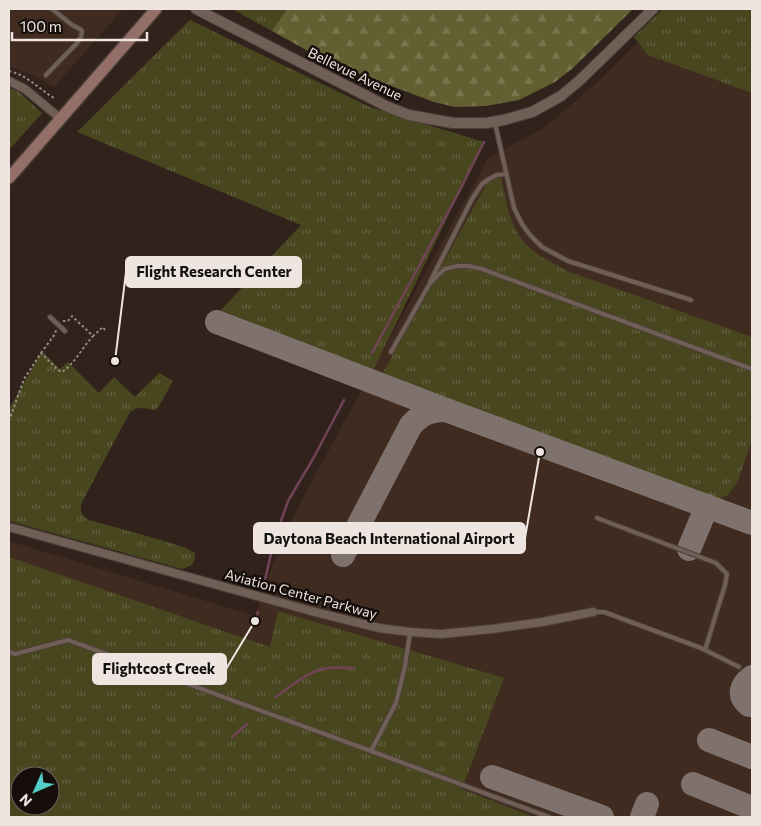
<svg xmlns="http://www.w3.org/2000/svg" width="761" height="826" font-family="Commissioner,sans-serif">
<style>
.built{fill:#402b20;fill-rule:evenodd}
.grass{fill:url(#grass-tufts);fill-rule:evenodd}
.forest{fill:url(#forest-firs)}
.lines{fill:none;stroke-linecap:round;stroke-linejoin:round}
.stream{stroke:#704456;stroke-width:2.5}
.taxiway{stroke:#7f726c;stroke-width:24}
.service-casing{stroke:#4c403a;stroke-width:6}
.minor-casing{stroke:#4c403a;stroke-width:10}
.tertiary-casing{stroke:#4c403a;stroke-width:12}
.secondary-casing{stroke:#4c403a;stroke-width:14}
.path{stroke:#978b85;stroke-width:2;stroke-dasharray:2.5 2.5;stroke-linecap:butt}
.service{stroke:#705f56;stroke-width:4}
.minor{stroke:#705f56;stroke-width:8}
.tertiary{stroke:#705f56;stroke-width:10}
.secondary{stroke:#946f68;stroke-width:11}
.labels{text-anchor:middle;stroke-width:5;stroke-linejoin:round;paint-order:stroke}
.street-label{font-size:14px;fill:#efe5e0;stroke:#150e0b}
.leader{fill:none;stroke:#efe5e0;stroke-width:2}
.callout-dot{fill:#efe5e0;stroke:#150e0b;stroke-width:2}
.callout{fill:#efe5e0;stroke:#efe5e0;stroke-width:2}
.callout-label{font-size:15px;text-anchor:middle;font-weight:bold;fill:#111}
</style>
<defs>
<pattern id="grass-tufts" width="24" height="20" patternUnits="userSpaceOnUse" patternTransform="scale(1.25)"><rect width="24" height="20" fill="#48461f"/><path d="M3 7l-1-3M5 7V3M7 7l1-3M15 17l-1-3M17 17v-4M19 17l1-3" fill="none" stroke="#63613f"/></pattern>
<pattern id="forest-firs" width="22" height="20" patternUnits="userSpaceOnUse" patternTransform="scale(1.25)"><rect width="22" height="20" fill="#625f32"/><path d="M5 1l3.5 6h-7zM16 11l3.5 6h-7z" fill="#79764f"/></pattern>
</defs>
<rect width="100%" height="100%" fill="#31231c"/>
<g class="built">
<polygon points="9,9 123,9 54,87 32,75 9,66"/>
<path d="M672 9H752V817H9V541L255 616 272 567 299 505 488 158 544 128 593 86ZM20 776H50V806H20Z"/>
</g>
<g class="grass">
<polygon points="232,9 287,9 272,31"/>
<polygon points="663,9 752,9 752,93 648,55 634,37"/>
<polygon points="190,20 370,107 484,142 372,373 221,310 301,225 77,132"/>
<polygon points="9,88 18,91 42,113 9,150"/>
<path d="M501 177C506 201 510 231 530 248 541 258 555 264 567 271L752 337V440L737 483 728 495 721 498 715 499 700 492 381 376 486 185 493 180Z"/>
<path d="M41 353H44L60 369 68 362 99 393 114 377 135 397 159 373 173 381 159 406 155 410C144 409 140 405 130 412L81 504C80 513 82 516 89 520L161 540 186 548 195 553C195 564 192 566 182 569L9 521V409Z"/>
<path d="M9 557 270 647 278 611 504 678 462 789 534 817H9ZM20 776H50V806H20Z"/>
</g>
<polygon class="forest" points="287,9 633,9 573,68 555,82 519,100 486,106 455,107 434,102 354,72 308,51 272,31"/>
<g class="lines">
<g class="stream">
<polyline points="372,353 460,190 484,142"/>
<polyline points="265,580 274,541 288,501 314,457 344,400"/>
<polyline points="255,621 258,612"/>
<path d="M276 697C291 686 309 670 328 668 336 667 345 668 353 668"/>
<polyline points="232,737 247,724"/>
</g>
<g class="taxiway">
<polyline points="217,322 446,410 752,523"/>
<polyline points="689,549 707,506"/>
<path d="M343 555 411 425C423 413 430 410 446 410"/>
<path d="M749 705C737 695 741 685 752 677"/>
<polyline points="709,740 752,757"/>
<polyline points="492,777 602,817"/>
<polyline points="693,784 752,808"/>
<polyline points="642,817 647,804"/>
</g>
<defs>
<g id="service">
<polyline points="46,75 77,43 81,37 82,31 80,29 72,25 52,9"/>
<polyline points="495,123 514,208 522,224 530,235 542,247 568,261 691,300"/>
<polyline points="430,282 472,199 482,184 489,179 497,175 506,174"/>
<polyline points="50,317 65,331"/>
<polyline points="391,352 429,285 439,274 445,269 457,266 469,266 482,269 752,369"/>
<polyline points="597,518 716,563 727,574 725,585 705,650"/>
<polyline points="593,612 604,612 701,648 739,667"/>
<polyline points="9,652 15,654 68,640 371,751 549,817"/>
<polyline points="371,751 396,703 405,666 410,633"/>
</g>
<g id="minor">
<polyline points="9,81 25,89 61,119"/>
<polyline points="9,527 311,611 379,628 410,632 441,634 492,629 542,622 593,612"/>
</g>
<polyline id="tertiary" points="196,9 388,107 409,115 453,123 486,123 504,120 532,112 561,96 580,80 653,9"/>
<polyline id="secondary" points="9,178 156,9"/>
</defs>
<use href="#service" class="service-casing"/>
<use href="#minor" class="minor-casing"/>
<use href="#tertiary" class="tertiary-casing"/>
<use href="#secondary" class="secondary-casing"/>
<g class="path">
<path d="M9 71C27 75 39 89 54 98"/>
<polyline points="63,321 68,321 72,316 93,336 103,327 105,330"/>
<polyline points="41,353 55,334 56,330"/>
<path d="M9 421 24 379 41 353 58 370 62 372C75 363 82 348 93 336"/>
</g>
<use href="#service" class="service"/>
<use href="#minor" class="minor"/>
<use href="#tertiary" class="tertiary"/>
<use href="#secondary" class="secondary"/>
</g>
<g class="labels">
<g class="street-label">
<text transform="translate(355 74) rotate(26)" y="5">Bellevue Avenue</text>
<text transform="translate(301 594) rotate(15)" y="5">Aviation Center Parkway</text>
</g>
</g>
<path class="leader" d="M115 361L126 272M540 452L525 538M255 621L226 669"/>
<g class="callout-dot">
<circle cx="115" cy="361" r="5"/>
<circle cx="540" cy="452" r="5"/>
<circle cx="255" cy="621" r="5"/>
</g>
<g class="callout">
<rect x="126" y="257" width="175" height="30" rx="5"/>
<rect x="254" y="523" width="271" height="30" rx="5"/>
<rect x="93" y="654" width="133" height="30" rx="5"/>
</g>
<g class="callout-label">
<text x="214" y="277">Flight Research Center</text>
<text x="389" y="544">Daytona Beach International Airport</text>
<text x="159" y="674">Flightcost Creek</text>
</g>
<rect width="761" height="826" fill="none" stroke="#efe5e0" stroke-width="20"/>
<g transform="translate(35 791) rotate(225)"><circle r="24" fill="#150e0b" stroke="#6c6460"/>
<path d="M0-4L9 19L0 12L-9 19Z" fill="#54cdc7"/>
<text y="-8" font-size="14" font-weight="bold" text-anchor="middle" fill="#efe5e0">N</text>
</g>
<path d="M12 32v8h135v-8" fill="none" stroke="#efe5e0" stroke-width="2.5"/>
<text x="20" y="32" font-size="15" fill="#efe5e0" stroke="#150e0b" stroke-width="4" paint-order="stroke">100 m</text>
</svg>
